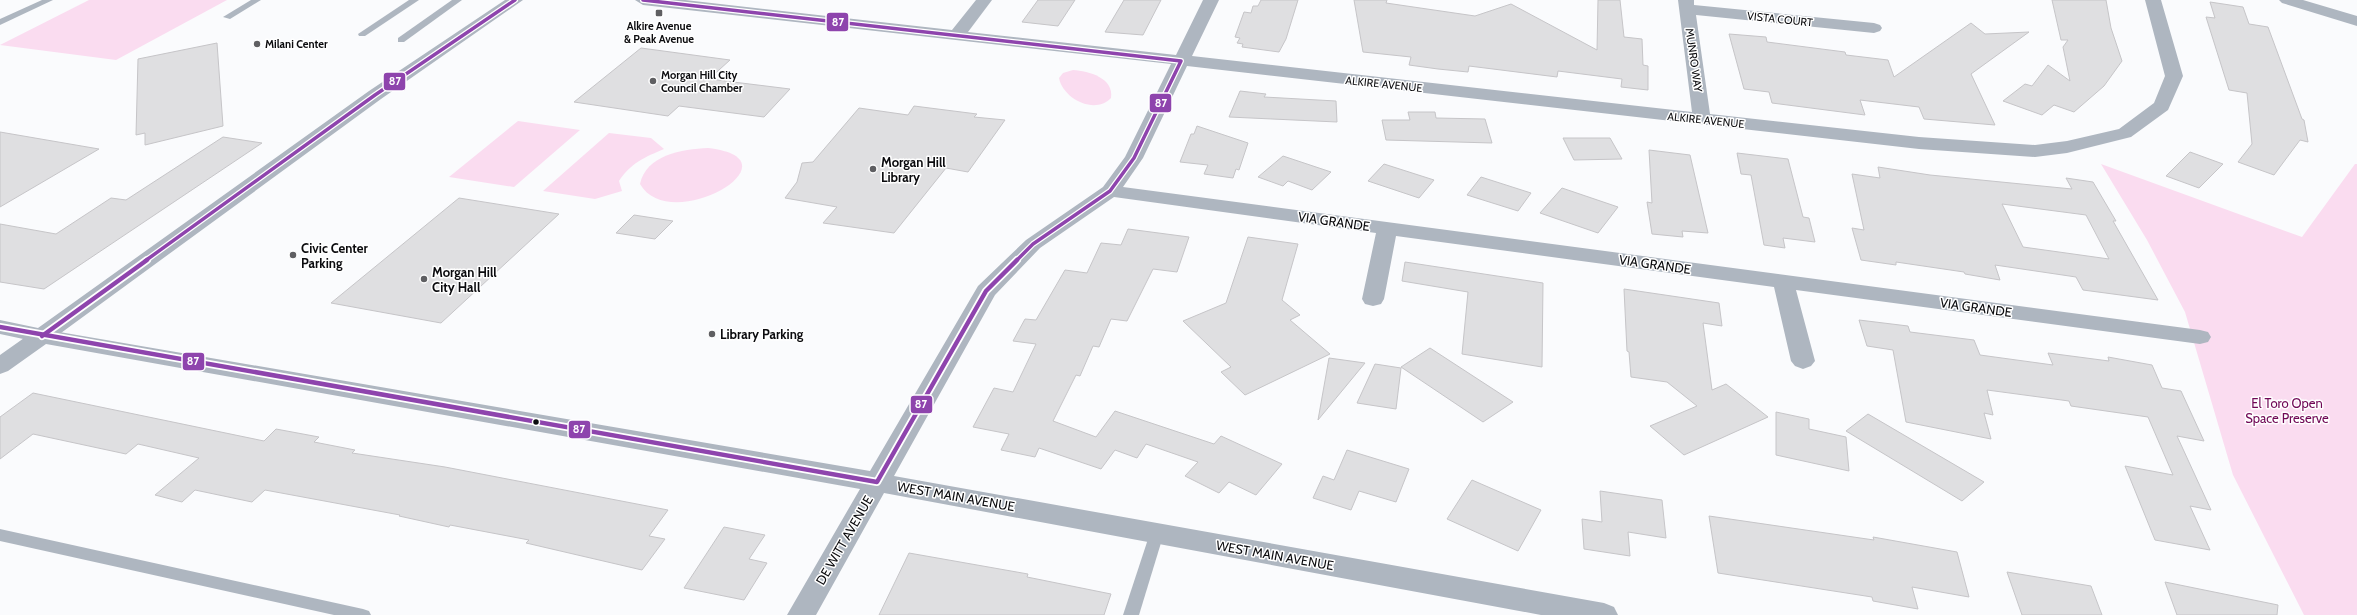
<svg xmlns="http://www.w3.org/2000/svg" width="2357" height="615" font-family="Cabin,sans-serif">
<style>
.green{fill:#fadcf0}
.building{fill:#dfdfe1;stroke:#c6c5c8;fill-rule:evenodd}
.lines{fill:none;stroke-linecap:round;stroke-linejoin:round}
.service{fill:#aeb6c0;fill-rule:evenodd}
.minor{fill:#aeb6c0;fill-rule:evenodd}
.tertiary{fill:#aeb6c0;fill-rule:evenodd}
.bus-1-far1-casing{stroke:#fff;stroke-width:6}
.bus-1-casing{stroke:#fff;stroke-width:8}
.bus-1-far1{stroke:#8e44ad;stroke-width:3.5}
.bus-1{stroke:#8e44ad;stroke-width:4.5}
.poi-dot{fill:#5f5f62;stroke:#fff;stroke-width:1.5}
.bus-dot{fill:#0b0b0e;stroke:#fff;stroke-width:1.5}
.labels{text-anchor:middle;stroke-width:3;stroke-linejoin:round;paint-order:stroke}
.far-street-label{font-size:11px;fill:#0b0b0e;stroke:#fff}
.far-poi-label{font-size:11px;font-weight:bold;fill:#0b0b0e;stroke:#fff;text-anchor:start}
.poi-label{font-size:13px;font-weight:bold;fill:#0b0b0e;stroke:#fff;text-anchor:start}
.street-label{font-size:13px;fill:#0b0b0e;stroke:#fff}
.park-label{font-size:13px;fill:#700856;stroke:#fff}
.line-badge{stroke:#fff;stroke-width:1.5}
.badge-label{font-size:11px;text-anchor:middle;font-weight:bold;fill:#fff}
</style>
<rect width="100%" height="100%" fill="#fafbfd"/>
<g class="green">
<polygon points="89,0 227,0 116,60 0,45"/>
<path d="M1073 70C1089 71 1114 78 1111 98 1095 115 1063 99 1059 78L1063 73Z"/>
<polygon points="518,121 580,130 514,187 449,177"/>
<path d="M609 133 651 138 664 149C645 157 631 163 619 181L622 191 595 199 543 191Z"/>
<path d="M708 148C804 159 670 237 640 184 646 155 682 149 708 148Z"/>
<polygon points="2101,164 2302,237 2355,164 2357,164 2357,615 2304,615 2233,475 2185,312 2147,240"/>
</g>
<g class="building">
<polygon points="1038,0 1075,0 1058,26 1022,22"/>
<polygon points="1124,0 1161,0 1143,35 1105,32"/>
<polygon points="1261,0 1298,0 1286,39 1279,52 1242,47 1243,44 1237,43 1240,38 1235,37 1244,12 1251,13 1253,6 1258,6"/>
<polygon points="1354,0 1387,0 1386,3 1475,16 1511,4 1597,50 1598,0 1620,0 1624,37 1642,39 1643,65 1648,66 1648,90 1621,87 1622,79 1558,71 1557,77 1469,66 1468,72 1438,69 1409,65 1411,57 1363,52"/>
<polygon points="2052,0 2106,0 2111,28 2122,61 2104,86 2074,112 2054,105 2042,115 2003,101 2025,84 2032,86 2048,65 2070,81 2063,47 2068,40 2061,40"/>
<polygon points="2210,2 2243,7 2249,24 2268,27 2302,119 2304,120 2308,142 2300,140 2274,175 2238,162 2252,144 2247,93 2229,90 2206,17 2215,18"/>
<polygon points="1971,23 1985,34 2029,32 1971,74 1995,125 1924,119 1919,107 1860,100 1865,115 1772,103 1769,92 1744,89 1729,34 1766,37 1767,42 1845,52 1846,55 1888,60 1894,77"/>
<polygon points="217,43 223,126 145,145 145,133 136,135 138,59"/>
<polygon points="641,48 730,60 709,79 790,89 764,117 679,106 668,116 574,102"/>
<polygon points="1240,91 1266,94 1264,97 1336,101 1337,122 1229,117"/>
<polygon points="914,106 977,114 974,117 1005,120 968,172 946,168 894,233 823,223 837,207 785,198 797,182 802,163 813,162 859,108 908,115"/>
<polygon points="1408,112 1435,112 1436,118 1485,119 1492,143 1386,140 1382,120 1410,120"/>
<polygon points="1197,126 1248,143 1239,170 1236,169 1233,178 1204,174 1208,165 1180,162 1191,134 1194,134"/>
<polygon points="0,132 99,149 0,207"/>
<polygon points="223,137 262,143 44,289 0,282 0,224 56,234 111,198 126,200"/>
<polygon points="1563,138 1610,138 1622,159 1574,160"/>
<polygon points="1649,150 1690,155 1708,233 1682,231 1683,237 1652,234 1647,202 1652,203"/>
<polygon points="2190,152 2223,164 2199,188 2166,176"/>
<polygon points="1737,153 1788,159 1803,217 1809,218 1815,242 1783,238 1785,248 1764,245 1751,175 1741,174"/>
<polygon points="1283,156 1331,172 1312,190 1288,181 1283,186 1258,177"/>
<polygon points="1384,164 1434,180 1419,198 1368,181"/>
<path d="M1878 167 1930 175 2072 189 2066 178 2093 182 2116 221H2113L2158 300 2083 290 2076 277 1995 265 2000 280 1965 274 1964 272 1896 262V265L1861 260 1852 228 1864 230 1852 174 1880 178ZM2002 204 2086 215 2109 259 2023 247Z"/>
<polygon points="1481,177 1531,193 1518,211 1467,195"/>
<polygon points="1562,188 1618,207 1598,233 1540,213"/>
<polygon points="459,198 559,214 441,323 331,303"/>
<polygon points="634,215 673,221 655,239 616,233"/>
<polygon points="1128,229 1189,237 1177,272 1153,269 1127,321 1111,319 1099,347 1093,346 1080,376 1076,375 1053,421 1096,437 1115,411 1214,444 1221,436 1282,464 1256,495 1229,482 1219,493 1185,476 1198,462 1146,444 1137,458 1115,450 1101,469 1039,448 1035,457 1001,450 1009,434 973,427 994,388 1013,392 1036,344 1013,341 1025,319 1036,320 1065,270 1087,273 1101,243 1121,245"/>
<polygon points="1248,237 1298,244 1282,300 1300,315 1290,320 1330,354 1245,395 1221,372 1231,367 1183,321 1226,303"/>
<polygon points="1405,262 1543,283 1542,367 1462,354 1468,292 1402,281"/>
<polygon points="1624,289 1719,303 1722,326 1703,323 1712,390 1726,384 1768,417 1684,455 1650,426 1697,406 1667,382 1631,377 1629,352 1627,351"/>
<polygon points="1859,320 1908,326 1910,332 1974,340 1980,355 2053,365 2048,353 2109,361 2108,357 2152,365 2162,388 2181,391 2204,441 2177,436 2211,510 2190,506 2210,550 2155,540 2125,466 2173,475 2148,417 2071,406 2069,401 1987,390 1993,415 1984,413 1991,439 1906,422 1893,350 1867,346"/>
<polygon points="1430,348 1513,402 1483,422 1401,367"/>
<polygon points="1329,358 1365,363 1318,420"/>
<polygon points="1375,364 1401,368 1396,409 1357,403"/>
<polygon points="33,393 264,441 276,429 319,437 314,442 355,450 352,453 445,467 668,510 649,536 665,539 642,570 526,543 529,540 450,525 449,527 399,516 400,515 265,490 252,502 195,490 182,502 155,495 199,458 138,444 126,454 33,434 0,459 0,417"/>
<polygon points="1776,412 1809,419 1809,429 1846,437 1849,471 1776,455"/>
<polygon points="1868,414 1984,482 1962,501 1846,431"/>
<polygon points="1347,450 1409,469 1396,502 1359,491 1351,510 1313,498 1323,476 1334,480"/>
<polygon points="1472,480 1541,510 1518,551 1447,519"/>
<polygon points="1600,491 1662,500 1666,538 1628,532 1630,556 1584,549 1582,519 1602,522"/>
<polygon points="1709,516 1874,540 1873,537 1957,552 1969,597 1912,587 1918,609 1873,601 1872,597 1718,573"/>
<polygon points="724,527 765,535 749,559 767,563 744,600 684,588"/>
<polygon points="909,553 1028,574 1027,577 1111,594 1104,615 879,615"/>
<polygon points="2007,572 2091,586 2102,615 2022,615"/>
<polygon points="2165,582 2278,605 2277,615 2177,615"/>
</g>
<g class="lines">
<g class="service">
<polygon points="42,0 53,0 0,25 0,19"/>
<polygon points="251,0 261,0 230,19 223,17"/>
<polygon points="409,0 419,0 365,36 359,36 358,34"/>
<polygon points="452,0 462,0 404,42 398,42 398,38"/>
<polygon points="1157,527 1162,529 1164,533 1139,615 1123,615 1150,533 1152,529"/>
<polygon points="0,529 363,609 369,611 371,615 334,615 0,541"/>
</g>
<g class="minor">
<polygon points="635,0 685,0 952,30 976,0 992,0 968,32 1176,55 1203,0 1219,0 1192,56 1692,112 1678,0 1694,0 1694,5 1874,23 1880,25 1882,28 1880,31 1874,33 1696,15 1710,114 1919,137 2035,145 2067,141 2119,129 2154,103 2165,76 2145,0 2161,0 2183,76 2168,110 2131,137 2067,153 2035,157 1919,149 1187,66 1143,158 1123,187 2200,330 2208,332 2211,337 2208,342 2200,344 1796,290 1815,361 1811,366 1803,369 1795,366 1791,361 1774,287 1396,236 1384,299 1381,304 1373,306 1365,304 1362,299 1376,233 1114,197 1040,248 995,295 894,476 1604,603 1614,607 1618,615 1541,615 884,493 816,615 787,615 860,489 46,344 8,371 0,374 0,355 34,331 42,329 870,471 978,286 1026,240 1103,187 1125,157 1171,64 643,5"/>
<polygon points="2279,0 2303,0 2357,16 2357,26 2282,3"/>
</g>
<polygon class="tertiary" points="505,0 523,0 381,99 50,341 42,343 0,334 0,320 38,328 369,91"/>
<defs>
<g id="bus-1-far1">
<polyline points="643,0 1181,61 1134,158 1110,191 1033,244 1016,261"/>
<polyline points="145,261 375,95 515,0"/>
</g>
<g id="bus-1">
<polyline points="0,327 877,482 986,291 1017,260"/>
<polyline points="42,336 147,260"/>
</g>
</defs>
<use href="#bus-1-far1" class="bus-1-far1-casing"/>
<use href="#bus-1" class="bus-1-casing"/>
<use href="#bus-1-far1" class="bus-1-far1"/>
<use href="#bus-1" class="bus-1"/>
</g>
<g class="poi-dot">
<rect x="655" y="9" width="8" height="8" rx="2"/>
<circle cx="257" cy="44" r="4"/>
<circle cx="653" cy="81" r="4"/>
<circle cx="873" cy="169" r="4"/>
<circle cx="293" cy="255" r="4"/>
<circle cx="424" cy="279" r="4"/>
<circle cx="712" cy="334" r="4"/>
</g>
<circle class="bus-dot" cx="536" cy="422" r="3.5"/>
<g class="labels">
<g class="far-street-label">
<text transform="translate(1780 19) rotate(6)" y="4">VISTA COURT</text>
<text transform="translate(1694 60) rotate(82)" y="4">MUNRO WAY</text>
<text transform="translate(1384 84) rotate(6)" y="4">ALKIRE AVENUE</text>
<text transform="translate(1706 120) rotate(6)" y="4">ALKIRE AVENUE</text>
</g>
<g class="far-poi-label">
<text x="659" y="30" text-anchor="middle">Alkire Avenue<tspan x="659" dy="13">&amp; Peak Avenue</tspan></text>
<text x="265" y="48">Milani Center</text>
<text x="661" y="79">Morgan Hill City<tspan x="661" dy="13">Council Chamber</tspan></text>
</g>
<g class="poi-label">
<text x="881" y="167">Morgan Hill<tspan x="881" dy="15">Library</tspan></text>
<text x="301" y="253">Civic Center<tspan x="301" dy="15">Parking</tspan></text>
<text x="432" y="277">Morgan Hill<tspan x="432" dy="15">City Hall</tspan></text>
<text x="720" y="339">Library Parking</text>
</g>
<g class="street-label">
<text transform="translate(1334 221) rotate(8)" y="5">VIA GRANDE</text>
<text transform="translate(1655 264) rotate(8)" y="5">VIA GRANDE</text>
<text transform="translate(1976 307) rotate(8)" y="5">VIA GRANDE</text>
<text transform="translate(956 496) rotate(10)" y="5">WEST MAIN AVENUE</text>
<text transform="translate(844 540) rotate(-60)" y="5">DE WITT AVENUE</text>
<text transform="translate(1275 555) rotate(10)" y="5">WEST MAIN AVENUE</text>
</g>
<g class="park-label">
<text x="2287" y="408">El Toro Open<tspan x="2287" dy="15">Space Preserve</tspan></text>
</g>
</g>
<g class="line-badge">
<rect x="826" y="12" width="23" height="20" rx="4" fill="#8e44ad"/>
<rect x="383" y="72" width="23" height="19" rx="4" fill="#8e44ad"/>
<rect x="1149" y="93" width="23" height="20" rx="4" fill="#8e44ad"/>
<rect x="182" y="352" width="23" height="19" rx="4" fill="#8e44ad"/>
<rect x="910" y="395" width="23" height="19" rx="4" fill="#8e44ad"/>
<rect x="568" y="420" width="23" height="19" rx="4" fill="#8e44ad"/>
</g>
<g class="badge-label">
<text x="838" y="26">87</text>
<text x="395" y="85">87</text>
<text x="1161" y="107">87</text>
<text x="193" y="365">87</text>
<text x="921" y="408">87</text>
<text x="579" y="433">87</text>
</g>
</svg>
